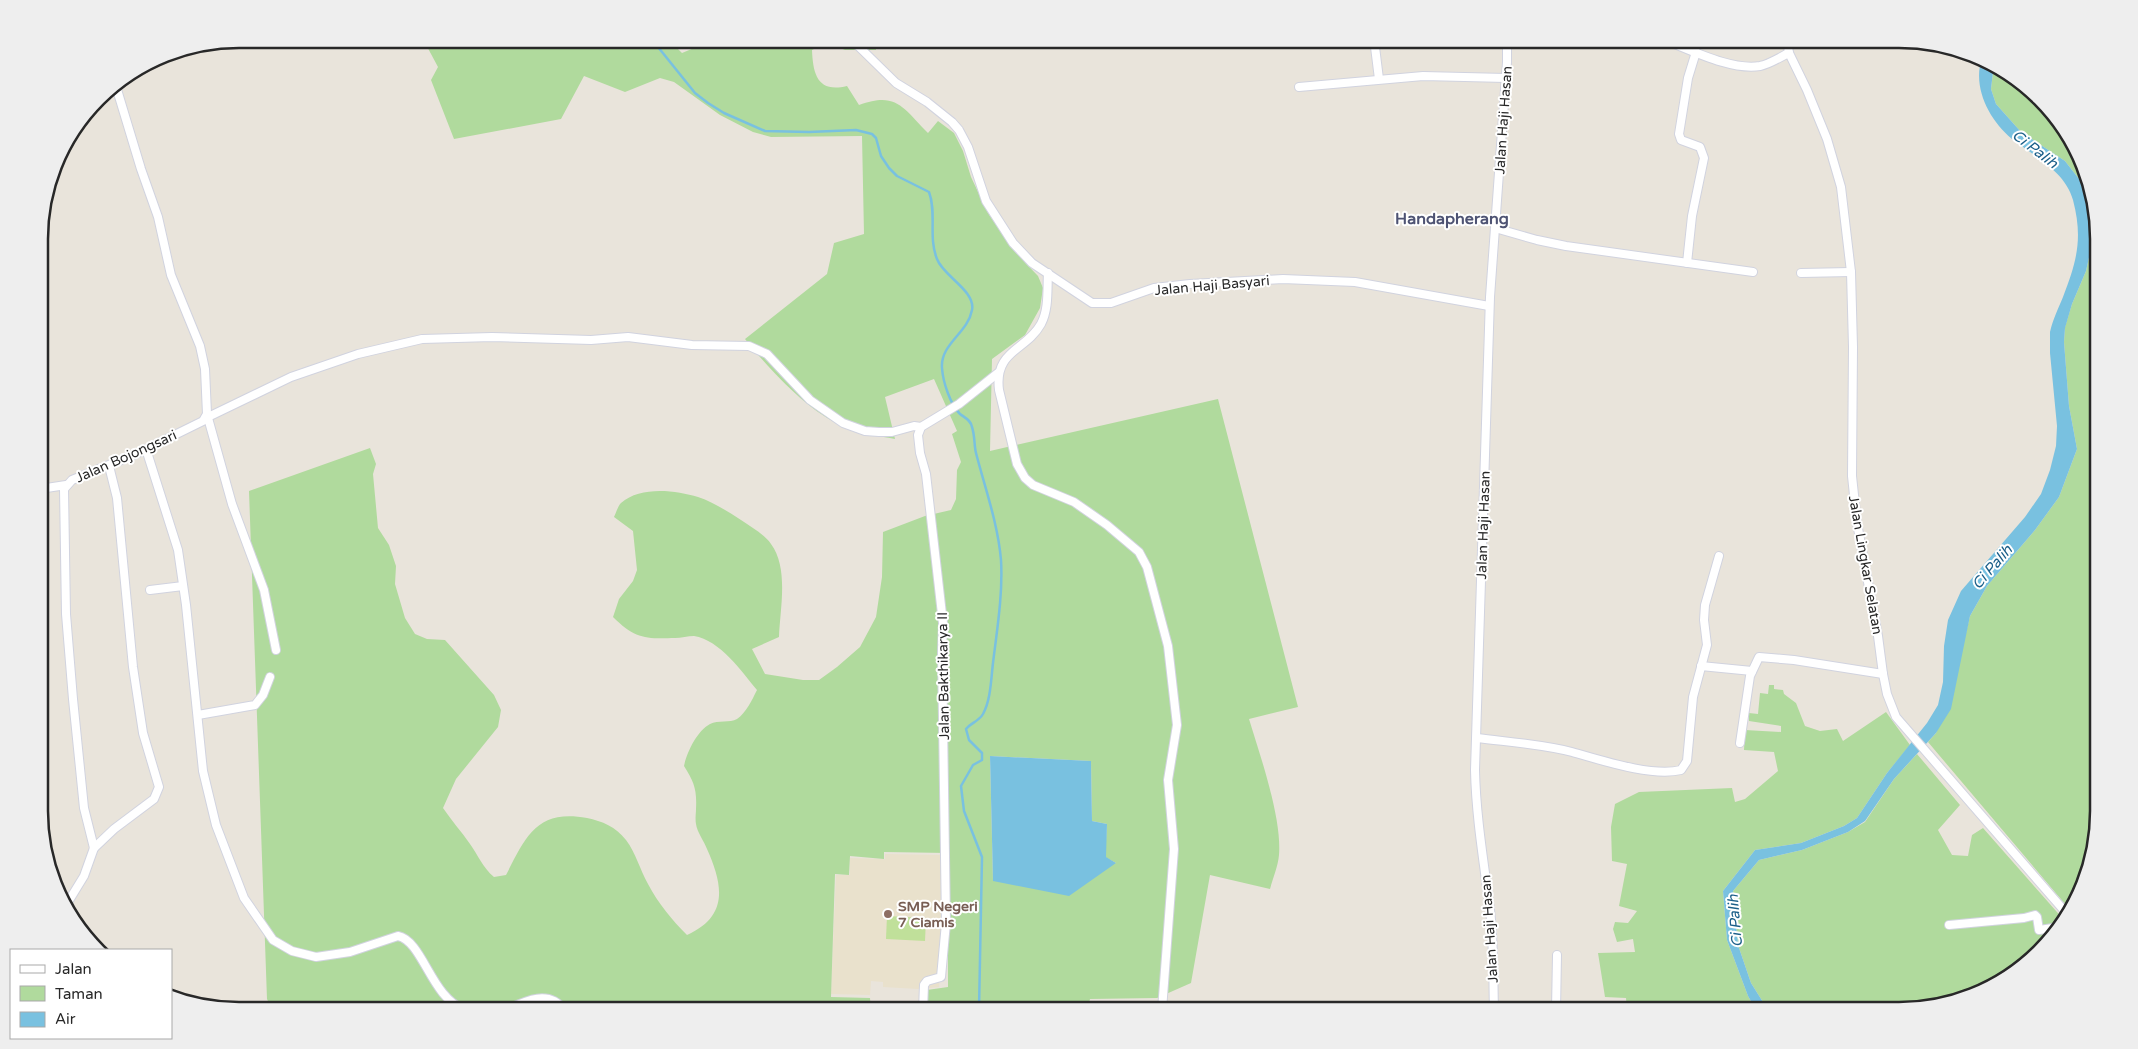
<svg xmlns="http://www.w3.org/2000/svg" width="2138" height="1049" font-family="'Varela Round',sans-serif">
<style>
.education{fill:#e9e1cc}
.green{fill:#b0da9d;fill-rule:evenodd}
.pitch{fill:#c0e09a}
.water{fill:#79c1e0}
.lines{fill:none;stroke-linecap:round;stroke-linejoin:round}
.stream{stroke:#79c1e0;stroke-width:2.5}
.minor-casing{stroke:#d1d3df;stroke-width:10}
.minor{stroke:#fff;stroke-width:8}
.education-dot{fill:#8d6e63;stroke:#fff;stroke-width:2}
.labels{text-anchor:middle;stroke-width:4;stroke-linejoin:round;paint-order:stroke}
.street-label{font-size:14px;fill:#282828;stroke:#fff}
.education-label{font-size:14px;font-weight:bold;fill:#785e54;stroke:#fff;text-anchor:start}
.water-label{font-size:15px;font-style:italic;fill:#1b5f89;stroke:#fff}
.quarter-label{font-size:16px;font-weight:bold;fill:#4e5373;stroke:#fff}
.rim{fill:none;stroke:#282828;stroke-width:2.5}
</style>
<rect width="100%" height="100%" fill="#e9e4db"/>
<polygon class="education" points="885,854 942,855 942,953 939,987 918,989 883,987 883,982 871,981 870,995 831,994 836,875 850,875 850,858 885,859"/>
<g class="green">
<path d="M423 39H663L672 43 682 53 706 43 713 39H875L876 50H845L827 42 812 50C813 75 818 93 847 86L859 105C897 91 903 108 928 133L938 121 954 133 963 151 971 177 988 213 1015 252 1038 276 1043 288 1040 308 1025 335 992 359 990 451 1218 399 1298 707 1249 719C1260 755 1282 818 1279 855 1278 866 1273 878 1270 889L1210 875 1191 983 1157 998 1090 999 1087 1010H926L927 990 948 987V853L884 852V859L850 856 849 875 835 874 831 997 870 998 871 1010H272L267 999 249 491 370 448 376 464 373 474 378 528 389 545 396 566 395 584 405 618 415 634 427 639 445 640 494 695 501 710 498 727 456 779 443 808C451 820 461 831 470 844 478 855 483 868 494 877L506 875C526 836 537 809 587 818 602 821 616 827 626 840 636 853 640 870 648 884 658 903 672 920 687 935 729 916 723 885 707 849 704 841 697 832 696 824 695 819 696 813 696 809 697 789 694 782 684 766 687 752 697 731 710 724 718 720 730 723 737 719 746 713 752 700 757 690 742 672 720 640 694 636 688 636 681 638 675 638 646 639 635 639 613 617L619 599 633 581 637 570 633 531 614 517C616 513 618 506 621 503 640 486 675 490 698 497 713 502 727 511 741 520 751 527 764 534 771 544 789 568 780 609 779 637L752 649 765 674 803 680H819L837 667 860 647 876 617 882 577 883 532 925 516 951 510 956 499 957 470 961 462 952 434 957 431 934 379 885 397 895 439C878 436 859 433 843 426 808 412 769 369 745 339L827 274 834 243 864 234 862 136 771 137 753 132 720 115 674 82 660 78 625 92 584 76 561 119 454 139 431 80 438 67ZM990 756 1091 761 1092 821 1107 824 1105 857 1116 863 993 881Z"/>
<polygon points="1994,64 2058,117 2084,162 2098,213 2098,476 2094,494 2098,495 2099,811 2079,899 2071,911 1928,742 1936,733 1959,662 1970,616 1987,586 2035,530 2059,497 2077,449 2069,406 2064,342 2065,327 2072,304 2086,271 2092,244 2093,225 2087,197 2079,179 2065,161 2021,132 1996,104 1991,89"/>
<polygon points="1769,685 1774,685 1774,689 1783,690 1784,694 1796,703 1805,726 1820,731 1837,729 1843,741 1886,712 1910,745 1887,773 1857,818 1844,826 1801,843 1755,850 1723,891 1727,940 1748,996 1756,1010 1627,1010 1626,998 1605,997 1598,953 1635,952 1633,939 1617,942 1613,929 1615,922 1628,923 1637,911 1619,906 1627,864 1612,861 1611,827 1615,804 1639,792 1732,788 1735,802 1745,799 1778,771 1774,752 1744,750 1745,730 1781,732 1781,726 1749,721 1749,713 1758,714 1760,693 1768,694"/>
<polygon points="1917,754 1960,805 1938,830 1952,855 1968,856 1972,835 1983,828 2064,920 2050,942 2011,976 1964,1000 1912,1010 1768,1010 1751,983 1738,945 1733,891 1759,860 1802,850 1848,832 1865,822 1894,779"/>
</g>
<polygon class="pitch" points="887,916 926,918 925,941 886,939"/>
<g class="water">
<path d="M1982 58 1988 59 1994 64 1991 89 1996 104 2021 132 2065 161 2079 179 2087 197 2093 225 2092 244 2086 271 2072 304 2065 328 2064 342 2069 406 2077 449 2059 497 2035 530 1987 586 1970 616 1951 709 1936 733 1894 779 1865 821 1848 832 1802 850 1759 860 1733 891 1738 945 1751 983 1768 1010H1756L1748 996 1727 940 1723 891 1755 850 1801 843 1844 826 1857 818 1887 773 1927 723 1938 705 1943 682 1944 646 1948 620 1961 591 2025 517 2041 494 2050 470 2056 446 2057 426 2050 353V332C2053 319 2058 309 2063 297 2077 261 2083 238 2073 200 2065 171 2034 156 2012 139 1989 120 1972 87 1982 58Z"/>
<polygon points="990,756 1091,761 1092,821 1107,824 1106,857 1116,863 1069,896 993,881"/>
</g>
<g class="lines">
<path class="stream" d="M642 39 654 42 695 93 708 103 724 113 765 131 809 132 856 130 872 134 876 138 881 156 889 168 897 176 929 192C937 213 928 237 937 259 943 276 976 291 972 310 968 333 940 344 942 368 943 382 950 404 960 414 965 418 971 420 972 427 975 436 974 445 976 453 985 488 998 524 1001 560 1003 594 997 630 993 663 991 679 991 699 983 714 979 721 971 723 966 729L969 740 982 753V760L973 765 961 786 964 811 982 857 979 1010"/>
<defs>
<g id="minor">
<polyline points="851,39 896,83 927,102 952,122 959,130 968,147 986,201 1013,243 1032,263 1092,303 1111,303 1154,288 1190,284 1283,279 1355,282 1489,306"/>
<polyline points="1374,39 1379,79"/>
<path d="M1662 39C1689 49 1731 71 1760 66 1770 64 1780 57 1789 53"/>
<polyline points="1787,39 1789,53 1807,90 1827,139 1841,187 1851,272 1853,347 1852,476 1857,523 1878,636 1883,674 1887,694 1896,717 2068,915"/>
<polyline points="1299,87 1423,76 1506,78"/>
<polyline points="1495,228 1537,240 1566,246 1753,272"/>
<polyline points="1687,263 1692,216 1704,158 1700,147 1681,140 1679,134 1688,78 1696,52"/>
<path d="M1048 273C1047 290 1049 309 1041 324 1026 351 994 350 999 390L1017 464 1025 478 1033 485 1074 502 1107 525 1139 552 1147 567 1168 646 1177 725 1168 780 1174 849 1162 1010"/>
<polyline points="1801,273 1851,272"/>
<polyline points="206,418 291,377 358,354 422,339 492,337 591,340 628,337 692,345 749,346 767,354 810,400 843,423 865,431 879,432 892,432 914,426 921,427"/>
<polyline points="208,418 232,504 264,590 276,650"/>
<path d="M146 449 178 550 186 605 203 771 216 825 244 898 273 940 292 951 316 957 350 952 398 936C423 941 431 998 465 1010"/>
<polyline points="40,489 66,485"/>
<polyline points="150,590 183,586"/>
<polyline points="1701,666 1752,671"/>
<polyline points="198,715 255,705 263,695 270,677"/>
<path d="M1477 738C1508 742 1541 744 1572 752 1601 760 1651 777 1681 770L1687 761 1693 697 1707 645 1704 620 1705 605 1719 556"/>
<polyline points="1740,743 1750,676 1759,657 1794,660 1883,674"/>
<polyline points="94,848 114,829 154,799 159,787 143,733 133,667 117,498 109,466"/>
<polyline points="65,907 84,876 94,848 84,808 73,699 66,614 64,489 72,480 136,454 203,421 207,414 205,369 200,346 171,275 158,217 141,169 115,83"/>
<polyline points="1949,925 2024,918 2035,915 2037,917 2039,930 2060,927"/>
<path d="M506 1010C525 1001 549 989 564 1010"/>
<polyline points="923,1010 924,985 927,981 941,977 946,923 942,653 943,623 926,474 920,453 918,435 921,427 959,404 998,373"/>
<path d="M1494 1010C1493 977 1494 943 1490 910 1484 863 1476 817 1475 770L1490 297 1507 62V39"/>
<polyline points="1556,1010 1557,955"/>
</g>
</defs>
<use href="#minor" class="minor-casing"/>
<use href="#minor" class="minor"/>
</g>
<circle class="education-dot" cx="888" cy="914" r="5"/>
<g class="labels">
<g class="street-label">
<text transform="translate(1503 120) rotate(-86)" y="5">Jalan Haji Hasan</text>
<text transform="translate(1212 285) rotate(-5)" y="5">Jalan Haji Basyari</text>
<text transform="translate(126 456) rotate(-24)" y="5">Jalan Bojongsari</text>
<text transform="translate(1483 525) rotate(-88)" y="5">Jalan Haji Hasan</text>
<text transform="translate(1866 565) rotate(80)" y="5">Jalan Lingkar Selatan</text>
<text transform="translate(943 676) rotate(-91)" y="5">Jalan Bakthikarya II</text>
<text transform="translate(1489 929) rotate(-94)" y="5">Jalan Haji Hasan</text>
</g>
<g class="education-label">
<text x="898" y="911">SMP Negeri<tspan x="898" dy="16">7 Ciamis</tspan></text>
</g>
<g class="water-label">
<text transform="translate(2035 149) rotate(37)" y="5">Ci Palih</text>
<text transform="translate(1992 567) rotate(-49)" y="5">Ci Palih</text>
<text transform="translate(1735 921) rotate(-95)" y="5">Ci Palih</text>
</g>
<g class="quarter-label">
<text x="1452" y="224">Handapherang</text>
</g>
</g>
<path d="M0 0H2138V1049H0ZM239 48H1899A191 191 0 0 1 2090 239V811A191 191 0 0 1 1899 1002H239A191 191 0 0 1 48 811V239A191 191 0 0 1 239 48Z" fill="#eee" fill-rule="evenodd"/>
<path class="rim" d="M239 48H1899A191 191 0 0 1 2090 239V811A191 191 0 0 1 1899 1002H239A191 191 0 0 1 48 811V239A191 191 0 0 1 239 48Z"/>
<rect x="10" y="949" width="162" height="90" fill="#ffffff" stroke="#a9a9a9"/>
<rect x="20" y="965" width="25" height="8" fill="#ffffff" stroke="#a9a9a9"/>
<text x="55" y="974" font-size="15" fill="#282828">Jalan</text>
<rect x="20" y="986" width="25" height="15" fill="#b0da9d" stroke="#a9a9a9"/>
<text x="55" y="999" font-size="15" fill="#282828">Taman</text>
<rect x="20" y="1012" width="25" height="15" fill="#79c1e0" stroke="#a9a9a9"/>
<text x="55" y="1024" font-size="15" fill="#282828">Air</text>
</svg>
